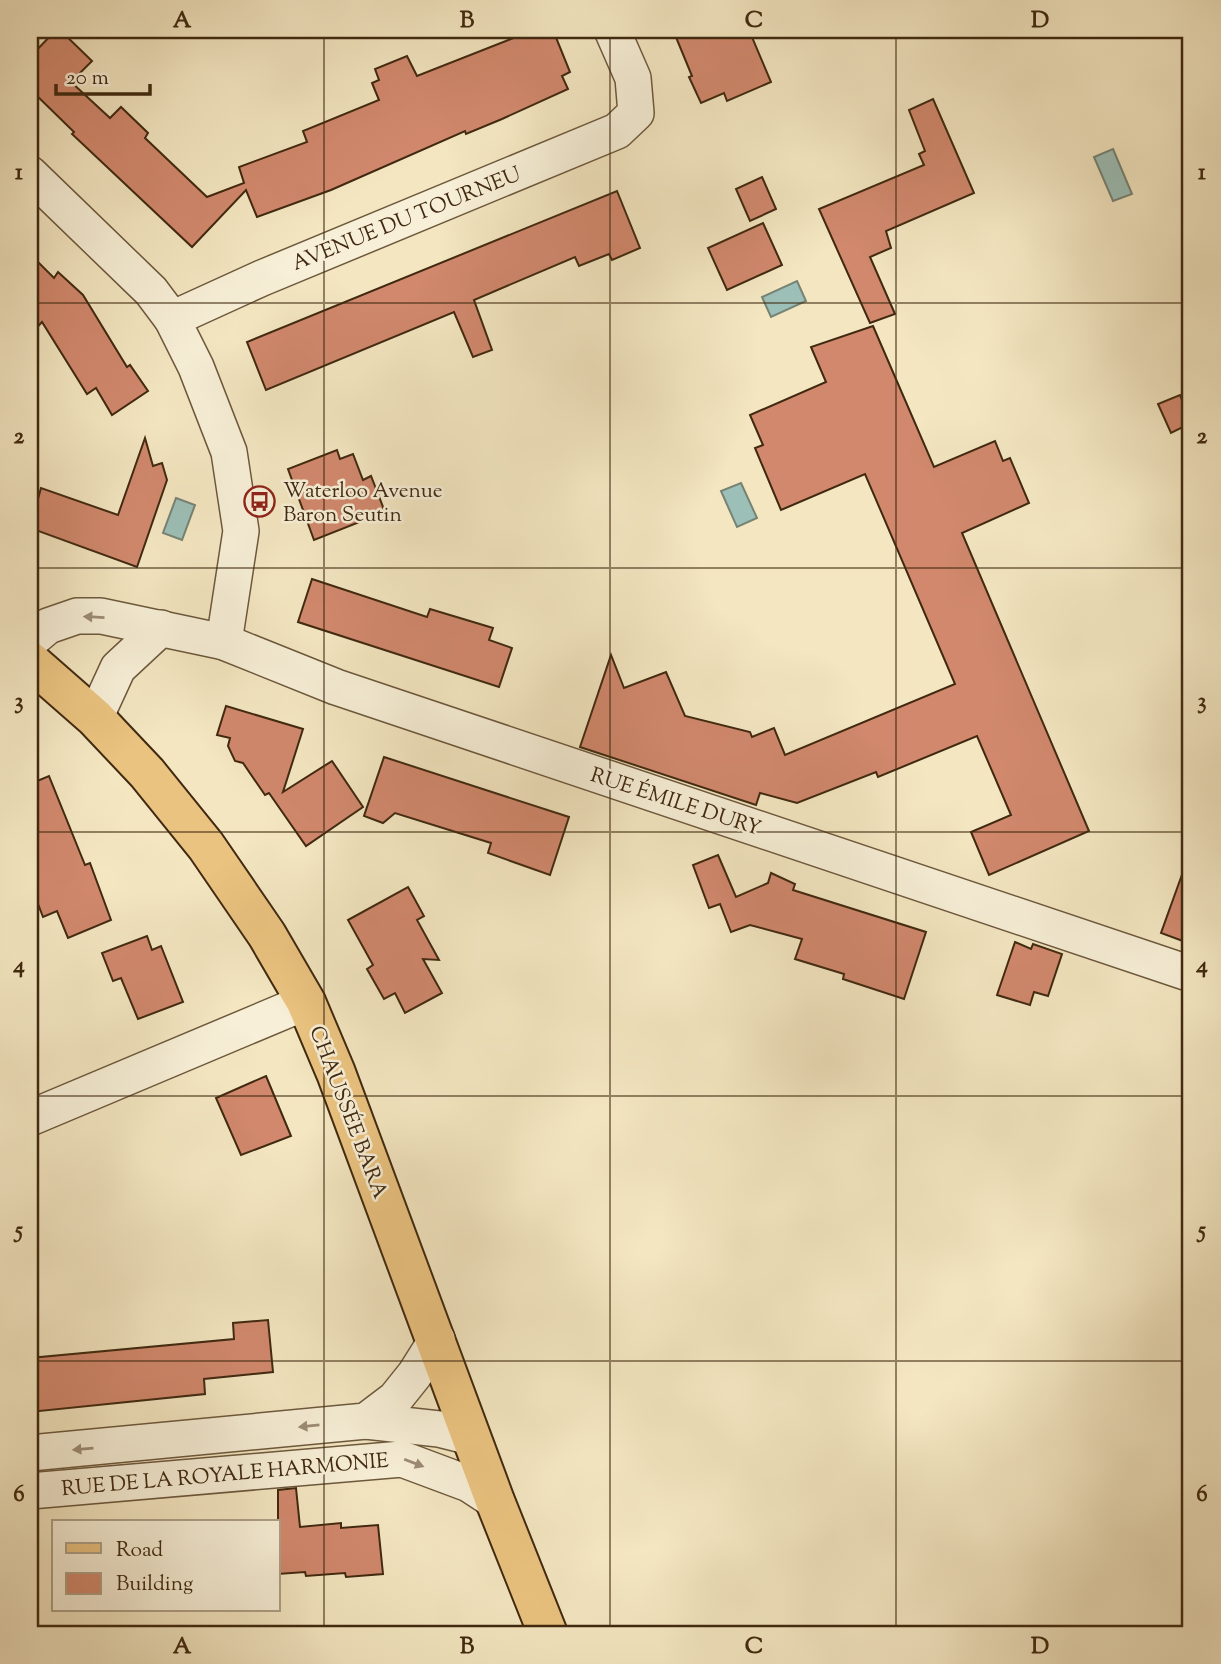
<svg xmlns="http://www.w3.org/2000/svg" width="1221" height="1664" font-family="'Sorts Mill Goudy',serif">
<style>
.water{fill:#9cbfb7;stroke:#778374;stroke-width:2}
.building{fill:#d1886d;stroke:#402910;stroke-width:2}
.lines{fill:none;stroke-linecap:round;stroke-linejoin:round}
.minor-casing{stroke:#6d583c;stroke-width:38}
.major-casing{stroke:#402910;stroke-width:42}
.minor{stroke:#f7efd7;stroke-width:35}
.major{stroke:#eac380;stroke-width:38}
.oneway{fill:#9c8c74}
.grid{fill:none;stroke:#402910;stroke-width:2;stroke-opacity:0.55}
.labels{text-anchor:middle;stroke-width:5;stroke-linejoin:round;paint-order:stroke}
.street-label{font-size:21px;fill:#402910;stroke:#f7efd7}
.poi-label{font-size:21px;fill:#402910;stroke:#f7efd7;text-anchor:start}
.neatline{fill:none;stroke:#402910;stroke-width:2.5}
.grid-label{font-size:23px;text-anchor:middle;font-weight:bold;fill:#402910}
</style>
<rect width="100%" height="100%" fill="#f3e6c1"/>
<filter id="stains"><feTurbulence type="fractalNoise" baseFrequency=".00286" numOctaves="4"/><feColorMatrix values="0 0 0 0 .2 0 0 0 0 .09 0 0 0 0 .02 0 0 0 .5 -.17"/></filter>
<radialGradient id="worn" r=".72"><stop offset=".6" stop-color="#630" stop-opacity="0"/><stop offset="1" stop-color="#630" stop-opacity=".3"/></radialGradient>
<g class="water">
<polygon points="1113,149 1132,194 1113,201 1094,157"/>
<polygon points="797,281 806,301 771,317 762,297"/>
<polygon points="741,483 757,518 737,527 721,491"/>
<polygon points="176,498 195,505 182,540 163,533"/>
</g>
<g class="building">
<polygon points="56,30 60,30 92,61 71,82 110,118 121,107 148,133 145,138 207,197 244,183 239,167 307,142 303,131 379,100 372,83 379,80 375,69 407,56 417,76 534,30 553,30 570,72 562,76 568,89 502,119 466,134 465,131 331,190 257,217 246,190 192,247 72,134 74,132 30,89 30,57"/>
<polygon points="673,30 749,30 771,82 727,101 724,93 701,103 689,77 692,76"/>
<polygon points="933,99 974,193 886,231 891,248 870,257 895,314 870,323 819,209 924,165 919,154 925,151 909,110"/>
<polygon points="762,177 776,209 750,221 736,189"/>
<polygon points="617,191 640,248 612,260 609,254 579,266 575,257 474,300 492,350 473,357 454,312 266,390 247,342"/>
<polygon points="763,223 782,265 727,290 708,248"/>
<polygon points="30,254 54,278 58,272 83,295 127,367 130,365 148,391 112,415 96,388 87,394 42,322 30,335"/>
<polygon points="873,326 934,467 995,441 1003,461 1010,458 1029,503 962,533 1089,831 989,875 971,832 1011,815 977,736 878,777 876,772 797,803 760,793 756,805 580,747 611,655 624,688 666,672 685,716 750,732 752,737 774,728 785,755 955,684 865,474 781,510 755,448 763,445 750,415 826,382 811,347"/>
<polygon points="1180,395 1191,423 1171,433 1158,404"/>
<polygon points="145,438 153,466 162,463 167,480 137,567 30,528 41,488 118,515"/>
<polygon points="337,450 340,459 353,454 363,480 371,476 385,512 314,540 288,469"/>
<polygon points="312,579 427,617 430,609 493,628 489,640 512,648 499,687 298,622"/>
<polygon points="226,706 303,729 283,792 332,761 363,807 306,846 269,793 265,795 243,763 235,761 228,746 230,738 217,735"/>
<polygon points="384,757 569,817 550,875 488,853 491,843 395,813 383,823 364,816"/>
<polygon points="49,776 85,865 90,863 111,920 68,938 57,911 43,917 30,883 30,784"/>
<polygon points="718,855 736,897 768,883 771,873 795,884 793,890 926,932 904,999 843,979 844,974 795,959 802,939 750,925 731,932 720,904 709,908 693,865"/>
<polygon points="1188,858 1191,858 1191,944 1161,933"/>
<polygon points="408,887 424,916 417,920 439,960 423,959 442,993 405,1013 395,993 384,999 367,969 373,965 348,920"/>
<polygon points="147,936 152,950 161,946 183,1002 138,1019 121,978 113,981 102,953"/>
<polygon points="1015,942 1031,949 1033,944 1062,954 1048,996 1034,992 1030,1005 997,995"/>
<polygon points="266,1076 291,1136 241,1155 216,1098"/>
<polygon points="268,1320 273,1372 204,1379 205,1394 30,1412 30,1358 234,1339 233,1323"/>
<polygon points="296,1488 300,1527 341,1523 341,1528 378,1525 383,1574 346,1577 345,1573 306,1576 305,1572 278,1574 278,1490"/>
</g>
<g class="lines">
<defs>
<g id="minor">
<polyline points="30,174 151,291 172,319 196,367 229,452 241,531 224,642"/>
<polyline points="172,319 262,278 617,131 636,113 633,78 612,30"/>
<polyline points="30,641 48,626 77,616 101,616 224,642 336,687 1191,974"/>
<polyline points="95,718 118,668 161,628"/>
<polyline points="30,1118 306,1002"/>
<polyline points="366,1421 439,1429 471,1437"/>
<polyline points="30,1453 366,1421 395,1399 415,1374 437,1339"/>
<polyline points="30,1491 402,1459 469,1484 495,1501"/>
</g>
<polyline id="major" points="30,661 95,718 147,773 206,846 267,935 306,1002 336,1073 495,1501 548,1634"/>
</defs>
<use href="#minor" class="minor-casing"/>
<use href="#major" class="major-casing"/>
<use href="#minor" class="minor"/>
<use href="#major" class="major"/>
</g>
<defs><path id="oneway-solid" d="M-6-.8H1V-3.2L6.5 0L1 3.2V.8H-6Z" transform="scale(1.75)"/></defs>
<g class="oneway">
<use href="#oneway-solid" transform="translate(94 617) rotate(-177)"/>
<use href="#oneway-solid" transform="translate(309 1426) rotate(174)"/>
<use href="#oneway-solid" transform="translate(83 1449) rotate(175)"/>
<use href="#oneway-solid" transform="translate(414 1463) rotate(21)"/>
</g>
<path class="grid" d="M324 30V1634M610 30V1634M896 30V1634M30 303H1191M30 568H1191M30 832H1191M30 1096H1191M30 1361H1191"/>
<defs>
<symbol id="bus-ring" viewBox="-11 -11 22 22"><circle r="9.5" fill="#f7efd7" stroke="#8f2418" stroke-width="1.5"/><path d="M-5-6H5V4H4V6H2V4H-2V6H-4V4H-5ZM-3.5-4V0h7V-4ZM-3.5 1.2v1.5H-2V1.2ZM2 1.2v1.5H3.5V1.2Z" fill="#8f2418"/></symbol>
</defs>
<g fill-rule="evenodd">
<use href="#bus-ring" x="242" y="484" width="35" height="35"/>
</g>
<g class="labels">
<g class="street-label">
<text transform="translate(406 218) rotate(-22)" y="7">AVENUE DU TOURNEU</text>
<text transform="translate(676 801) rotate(18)" y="7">RUE ÉMILE DURY</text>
<text transform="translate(349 1112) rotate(69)" y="7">CHAUSSÉE BARA</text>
<text transform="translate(225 1474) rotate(-5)" y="7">RUE DE LA ROYALE HARMONIE</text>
</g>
<g class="poi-label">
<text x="283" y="497">Waterloo Avenue<tspan x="283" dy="24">Baron Seutin</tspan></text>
</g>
</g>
<rect width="1221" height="1664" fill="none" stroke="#f3e6c1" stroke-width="77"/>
<rect x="52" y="1520" width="228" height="91" fill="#f7efd7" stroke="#aea087" stroke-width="2"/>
<rect x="66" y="1543" width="35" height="10" fill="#eac380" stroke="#aea087" stroke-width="2"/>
<text x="116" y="1556" font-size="21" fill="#402910">Road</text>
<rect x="66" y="1573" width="35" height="21" fill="#d1886d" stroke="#aea087" stroke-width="2"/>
<text x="116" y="1590" font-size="21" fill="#402910">Building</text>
<path d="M56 84v10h94v-10" fill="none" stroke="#402910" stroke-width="3.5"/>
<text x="66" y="84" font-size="21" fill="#402910" stroke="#f7efd7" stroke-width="5" paint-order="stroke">20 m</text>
<rect x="38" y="38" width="1144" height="1588" class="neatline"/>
<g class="grid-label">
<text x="182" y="27">A</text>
<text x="467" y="27">B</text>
<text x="754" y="27">C</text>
<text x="1040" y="27">D</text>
<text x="19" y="179">1</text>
<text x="1202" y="179">1</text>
<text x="19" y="443">2</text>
<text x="1202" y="443">2</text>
<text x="19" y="708">3</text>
<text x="1202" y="708">3</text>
<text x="19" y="972">4</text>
<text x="1202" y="972">4</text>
<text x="19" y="1237">5</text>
<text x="1202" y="1237">5</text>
<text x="19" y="1501">6</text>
<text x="1202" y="1501">6</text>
<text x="182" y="1653">A</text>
<text x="467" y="1653">B</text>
<text x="754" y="1653">C</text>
<text x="1040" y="1653">D</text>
</g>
<rect width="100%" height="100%" filter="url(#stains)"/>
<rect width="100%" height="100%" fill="url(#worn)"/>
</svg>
